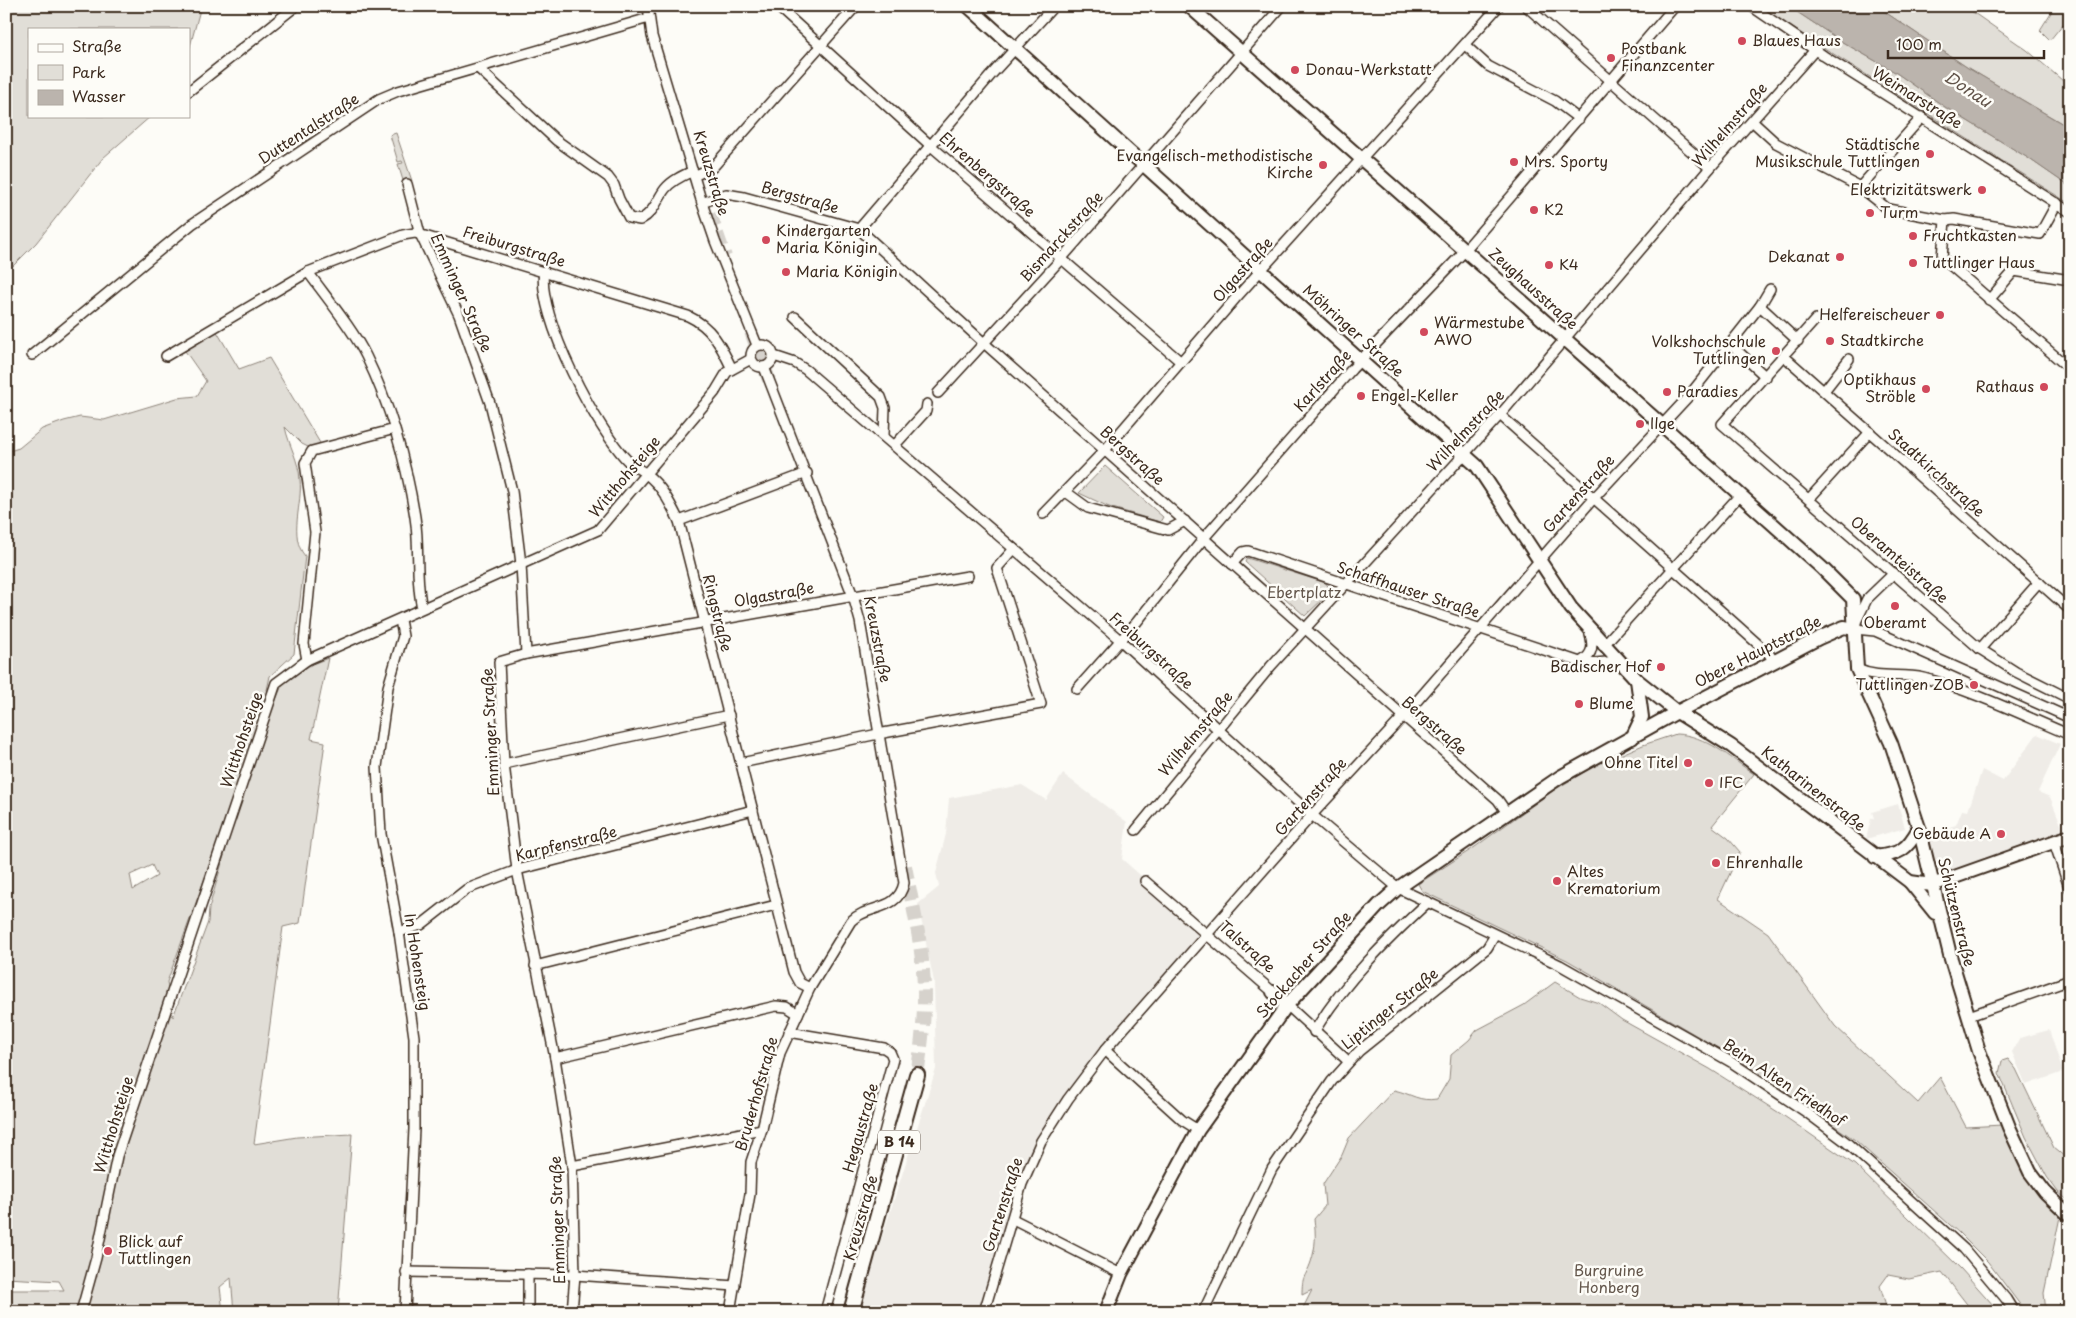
<svg xmlns="http://www.w3.org/2000/svg" width="2076" height="1318" font-family="'Playpen Sans',sans-serif">
<style>
.built{fill:#efece7}
.green{fill:#e1ded7;stroke:#8e847a;fill-rule:evenodd}
.water{fill:#bbb4ad;stroke:#887d74}
.lines{fill:none;stroke-linecap:round;stroke-linejoin:round}
.primary-tunnel{stroke:#d6d2cc;stroke-width:14;stroke-dasharray:14 7;stroke-linecap:butt}
.street-casing{stroke:#3b2a1e;stroke-width:12}
.secondary-casing{stroke:#3b2a1e;stroke-width:16}
.primary-casing{stroke:#3b2a1e;stroke-width:18}
.street{stroke:#fdfcf7;stroke-width:9}
.secondary{stroke:#fdfcf7;stroke-width:12}
.primary{stroke:#fdfcf7;stroke-width:14}
.poi-dot{fill:#d1495b;stroke:#fdfcf7;stroke-width:2}
.labels{text-anchor:middle;stroke-width:5;stroke-linejoin:round;paint-order:stroke}
.shield{fill:#fdfcf7;stroke:#75695f;stroke-width:1}
.shield-label{font-size:14px;font-weight:bold;fill:#3b2a1e}
.poi-label{font-size:15px;fill:#3b2a1e;stroke:#fdfcf7;text-anchor:start}
.street-label{font-size:15px;fill:#3b2a1e;stroke:#fdfcf7}
.park-label{font-size:15px;fill:#64574c;stroke:#fdfcf7}
.water-label{font-size:16px;font-style:italic;fill:#615349;stroke:#fdfcf7}
</style>
<rect width="100%" height="100%" fill="#fdfcf7"/>
<filter id="ink" filterUnits="userSpaceOnUse"><feTurbulence type="fractalNoise" baseFrequency=".02" numOctaves="2"/><feDisplacementMap in="SourceGraphic" scale="10" xChannelSelector="R" yChannelSelector="G"/><feConvolveMatrix kernelMatrix="1 2 1 2 8 2 1 2 1" color-interpolation-filters="sRGB"/></filter>
<g filter="url(#ink)">
<g class="built">
<polygon points="2037,734 2060,744 2038,792 2050,797 2064,832 1940,874 1935,873 1924,835 1956,825 1962,810 1968,811 1982,770 2003,781"/>
<polygon points="1063,774 1127,822 1122,859 1207,934 1105,1050 1039,1141 983,1312 935,1310 934,1312 858,1312 936,1069 934,982 918,904 939,887 936,873 946,834 949,798 1022,785 1046,800"/>
<polygon points="1898,804 1905,828 1866,839 1871,819 1874,818 1872,812"/>
<polygon points="2049,1030 2063,1072 2026,1085 2012,1052 2020,1038"/>
</g>
<g class="green">
<polygon points="6,6 201,6 189,50 189,29 29,29 29,116 151,116 103,158 36,243 6,273"/>
<polygon points="1758,6 1788,6 1844,43 1895,72 1945,107 2028,158 2070,187 2070,204"/>
<polygon points="1876,6 1964,6 2027,50 2070,87 2070,128 1968,68"/>
<polygon points="2051,6 2070,6 2070,30 2063,24 2050,40 2040,30 2052,11"/>
<polygon points="396,133 412,181 404,184 398,164 403,163 402,161 398,162 390,135"/>
<path d="M216 330 239 369 269 358 320 443 312 449 302 444 285 427C289 446 299 461 300 480 303 503 288 536 305 556L294 654 270 676 267 690 275 702 283 683 312 664 328 658 311 739 325 742 300 923 283 927 254 1144 297 1137 352 1134 338 1312H234L231 1278 220 1287 223 1312H6V1290H64L59 1281 6 1278V452L19 448 42 429 64 421 80 417 104 420 177 398 197 396 206 381 183 348ZM217 845 226 849 209 908 208 922 173 1017 167 982ZM152 865 157 876 133 890 130 875Z"/>
<polygon points="1105,466 1163,517 1160,522 1109,507 1079,493"/>
<polygon points="1247,558 1326,583 1329,588 1324,598 1305,616 1245,562"/>
<path d="M1676 734C1706 735 1729 757 1754 774L1712 826 1728 838 1740 852 1718 899 1768 933 1835 1026 1918 1103 1940 1077 1966 1127 2002 1125 2061 1212 2044 1293 2046 1312H2022L2021 1306 1988 1262 1959 1233 1855 1140 1747 1065 1567 960 1422 891 1418 884 1475 847 1554 790 1596 765 1643 745Z"/>
<path d="M1555 982 1580 997 1599 1003 1622 1020 1710 1069 1781 1114 1855 1165 1961 1269 1994 1306 1997 1312H1973L1942 1272 1909 1279 1888 1275 1880 1286 1888 1312H1301L1312 1290 1302 1295C1302 1274 1305 1279 1311 1262 1316 1247 1316 1234 1314 1219L1325 1206 1323 1184 1342 1155 1349 1138 1394 1090C1412 1094 1419 1102 1437 1099L1449 1079 1451 1055 1469 1040 1477 1030 1524 1005Z"/>
<polygon points="2008,1059 2016,1069 2054,1148 2070,1161 2070,1202 2058,1192 2047,1177 2026,1137 1999,1073 2002,1061"/>
</g>
<polygon class="water" points="1788,6 1876,6 1968,68 2068,127 2070,187 2028,158 1945,107 1895,72 1844,43"/>
<g class="lines">
<g class="primary-tunnel">
<polyline points="710,214 725,257"/>
<polyline points="751,332 769,380"/>
<path d="M905 866C913 909 925 954 924 999 924 1025 921 1050 917 1075"/>
</g>
<defs>
<g id="street">
<polyline points="648,6 652,36 702,203 715,241 757,345"/>
<polyline points="777,6 930,145 1181,362"/>
<polyline points="1526,6 1710,168"/>
<polyline points="1751,6 1824,56 2070,212"/>
<polyline points="1465,45 1488,66 1555,101 1579,119"/>
<path d="M479 69 556 140 608 177 614 185 619 199 629 218 640 220C655 212 656 201 665 189 672 180 684 175 693 171"/>
<polyline points="189,91 296,6"/>
<polyline points="1752,121 1776,143 1860,187 1888,209 1945,220 1954,219 2040,234 2057,203"/>
<polyline points="694,176 713,167 856,6"/>
<polyline points="407,184 420,234 459,315 490,403 512,491 521,564 526,654"/>
<polyline points="1860,187 1922,117"/>
<polyline points="702,203 726,194 744,197 859,229 984,343 1498,800 1507,813"/>
<polyline points="1945,220 1942,258 2070,369"/>
<polyline points="859,229 991,75 1054,6"/>
<path d="M544 271C536 315 598 433 630 463 635 468 642 470 646 474 662 486 670 503 679 521L794 972 800 983 810 988"/>
<path d="M308 272C326 297 353 329 366 356 391 407 406 461 415 517 420 547 415 579 422 608"/>
<polyline points="1989,300 2014,271 2070,280"/>
<polyline points="1760,306 1798,341"/>
<polyline points="795,317 881,397 885,408 884,435"/>
<polyline points="1816,319 1722,424 1980,649 2016,672 2070,699"/>
<polyline points="1730,344 1766,377"/>
<circle cx="762" cy="356" r="11"/>
<polyline points="32,355 192,224 379,99 398,91 649,18"/>
<path d="M166 356 308 272 403 235 415 233 688 316C712 327 721 346 732 369"/>
<polyline points="774,356 795,363 806,370 1120,640 1312,815 1398,888 1560,965 1731,1062 1806,1112 1846,1142 1964,1249 2006,1299 2014,1312"/>
<polyline points="1785,357 2070,610"/>
<polyline points="1824,391 1849,359"/>
<polyline points="938,393 1062,258 1282,6"/>
<polyline points="1500,415 1730,619 1769,654 1774,662"/>
<polyline points="895,445 926,411 927,404"/>
<polyline points="1066,492 1088,508 1168,530 1185,521"/>
<polyline points="1809,499 1870,432"/>
<polyline points="1043,514 1105,450 1235,299 1499,6"/>
<polyline points="679,521 807,473"/>
<polyline points="1232,564 1243,552 1248,551 1580,662 1595,663 1618,661"/>
<polyline points="400,620 403,636 388,687 377,767 381,834 399,932 414,1037 414,1129 405,1312"/>
<polyline points="1855,624 1867,599 1894,573"/>
<polyline points="1855,629 1875,631 2070,718"/>
<polyline points="1603,646 1739,496"/>
<polyline points="1980,649 2039,582"/>
<polyline points="307,660 304,644 315,532 305,463 312,451 395,429"/>
<path d="M1580 662C1595 654 1593 644 1589 630"/>
<path d="M1857 669C1881 680 1901 672 1924 678 1974 691 2022 715 2070 735"/>
<polyline points="1077,689 1136,623 1204,538 1352,369 1459,257 1675,6"/>
<polyline points="741,763 878,734 1041,704 997,568 1014,549"/>
<polyline points="504,764 729,715"/>
<polyline points="1136,830 1271,666 1500,415 1710,168 1815,50"/>
<polyline points="2054,842 2070,890"/>
<polyline points="1145,881 1273,992"/>
<polyline points="399,932 421,925 467,889 517,870 753,810"/>
<polyline points="535,966 776,905"/>
<polyline points="1287,1005 1348,1061"/>
<polyline points="1969,1016 2070,980"/>
<polyline points="789,1032 884,1048 890,1052 893,1059 825,1312"/>
<path d="M1314 1032C1344 982 1386 941 1428 902"/>
<polyline points="1105,1050 1182,1120 1198,1130"/>
<polyline points="555,1058 776,1006 787,1007 798,1014"/>
<polyline points="572,1166 762,1129"/>
<polyline points="1013,1219 1121,1274"/>
<polyline points="406,1272 575,1275 735,1286"/>
<polyline points="81,1312 96,1258 117,1156 276,683 307,660 598,530 715,392 727,372 751,359"/>
<polyline points="528,1312 528,1274"/>
<polyline points="572,1312 575,1275 572,1166 555,1058 517,870 504,764 499,662 526,654 968,576"/>
<path d="M730 1312 750 1194 751 1162 762 1129 780 1053 810 988 851 921C868 904 898 912 904 883L860 621 853 596 764 367"/>
<polyline points="984,1312 1022,1184 1041,1141 1068,1099 1105,1050 1312,815 1403,717 1593,499 1688,397 1760,306 1770,289"/>
<polyline points="1203,1312 1272,1169 1332,1081 1359,1051 1487,948 1495,935"/>
</g>
<g id="secondary">
<polyline points="968,6 1477,466 1571,608 1637,680 1677,712 1731,746 1910,882 1932,885 2070,836"/>
<polyline points="1189,6 1662,425 1822,568 1853,599 1857,669 1891,743 1919,828 1951,959 1979,1051 2009,1127 2030,1172 2045,1192 2070,1216"/>
<polyline points="1632,738 1642,717 1637,680"/>
<path d="M1875 857C1900 854 1907 850 1919 828"/>
<polyline points="1910,882 1935,913"/>
<polyline points="1273,992 1287,1005"/>
<polyline points="1106,1312 1121,1274 1198,1130 1287,1005 1379,905 1398,888 1560,777 1677,712 1819,638 1844,627 1855,629"/>
</g>
<polyline id="primary" points="851,1312 917,1075"/>
</defs>
<use href="#street" class="street-casing"/>
<use href="#secondary" class="secondary-casing"/>
<use href="#primary" class="primary-casing"/>
<use href="#street" class="street"/>
<use href="#secondary" class="secondary"/>
<use href="#primary" class="primary"/>
</g>
</g>
<g class="poi-dot">
<circle cx="1742" cy="41" r="5"/>
<circle cx="1611" cy="58" r="5"/>
<circle cx="1295" cy="70" r="5"/>
<circle cx="1930" cy="154" r="5"/>
<circle cx="1514" cy="162" r="5"/>
<circle cx="1323" cy="165" r="5"/>
<circle cx="1982" cy="190" r="5"/>
<circle cx="1534" cy="210" r="5"/>
<circle cx="1870" cy="213" r="5"/>
<circle cx="1913" cy="236" r="5"/>
<circle cx="766" cy="240" r="5"/>
<circle cx="1840" cy="257" r="5"/>
<circle cx="1913" cy="263" r="5"/>
<circle cx="1549" cy="265" r="5"/>
<circle cx="786" cy="272" r="5"/>
<circle cx="1940" cy="315" r="5"/>
<circle cx="1424" cy="332" r="5"/>
<circle cx="1830" cy="341" r="5"/>
<circle cx="1776" cy="351" r="5"/>
<circle cx="2044" cy="387" r="5"/>
<circle cx="1926" cy="389" r="5"/>
<circle cx="1667" cy="392" r="5"/>
<circle cx="1361" cy="396" r="5"/>
<circle cx="1640" cy="424" r="5"/>
<circle cx="1895" cy="606" r="5"/>
<circle cx="1661" cy="667" r="5"/>
<circle cx="1974" cy="685" r="5"/>
<circle cx="1579" cy="704" r="5"/>
<circle cx="1688" cy="763" r="5"/>
<circle cx="1709" cy="783" r="5"/>
<circle cx="2001" cy="834" r="5"/>
<circle cx="1716" cy="863" r="5"/>
<circle cx="1557" cy="881" r="5"/>
<circle cx="108" cy="1251" r="5"/>
</g>
<g class="labels">
<rect class="shield" x="878" y="1130.5" width="42" height="23" rx="4"/>
<g class="shield-label">
<text x="899" y="1147">B 14</text>
</g>
<g class="poi-label">
<text x="1752" y="46">Blaues Haus</text>
<text x="1621" y="54">Postbank<tspan x="1621" dy="17">Finanzcenter</tspan></text>
<text x="1305" y="75">Donau-Werkstatt</text>
<text x="1920" y="150" text-anchor="end">Städtische<tspan x="1920" dy="17">Musikschule Tuttlingen</tspan></text>
<text x="1313" y="161" text-anchor="end">Evangelisch-methodistische<tspan x="1313" dy="17">Kirche</tspan></text>
<text x="1524" y="167">Mrs. Sporty</text>
<text x="1972" y="195" text-anchor="end">Elektrizitätswerk</text>
<text x="1544" y="215">K2</text>
<text x="1880" y="218">Turm</text>
<text x="776" y="236">Kindergarten<tspan x="776" dy="17">Maria Königin</tspan></text>
<text x="1923" y="241">Fruchtkasten</text>
<text x="1830" y="262" text-anchor="end">Dekanat</text>
<text x="1923" y="268">Tuttlinger Haus</text>
<text x="1559" y="270">K4</text>
<text x="796" y="277">Maria Königin</text>
<text x="1930" y="320" text-anchor="end">Helfereischeuer</text>
<text x="1434" y="328">Wärmestube<tspan x="1434" dy="17">AWO</tspan></text>
<text x="1840" y="346">Stadtkirche</text>
<text x="1766" y="347" text-anchor="end">Volkshochschule<tspan x="1766" dy="17">Tuttlingen</tspan></text>
<text x="1916" y="385" text-anchor="end">Optikhaus<tspan x="1916" dy="17">Ströble</tspan></text>
<text x="2034" y="392" text-anchor="end">Rathaus</text>
<text x="1677" y="397">Paradies</text>
<text x="1371" y="401">Engel-Keller</text>
<text x="1650" y="429">Ilge</text>
<text x="1895" y="628" text-anchor="middle">Oberamt</text>
<text x="1651" y="672" text-anchor="end">Badischer Hof</text>
<text x="1964" y="690" text-anchor="end">Tuttlingen ZOB</text>
<text x="1589" y="709">Blume</text>
<text x="1678" y="768" text-anchor="end">Ohne Titel</text>
<text x="1719" y="788">IFC</text>
<text x="1991" y="839" text-anchor="end">Gebäude A</text>
<text x="1726" y="868">Ehrenhalle</text>
<text x="1567" y="877">Altes<tspan x="1567" dy="17">Krematorium</tspan></text>
<text x="118" y="1247">Blick auf<tspan x="118" dy="17">Tuttlingen</tspan></text>
</g>
<g class="street-label">
<text transform="translate(1917 98) rotate(32)" y="5">Weimarstraße</text>
<text transform="translate(1730 125) rotate(-49)" y="5">Wilhelmstraße</text>
<text transform="translate(309 129) rotate(-33)" y="5">Duttentalstraße</text>
<text transform="translate(711 173) rotate(73)" y="5">Kreuzstraße</text>
<text transform="translate(987 175) rotate(41)" y="5">Ehrenbergstraße</text>
<text transform="translate(800 198) rotate(16)" y="5">Bergstraße</text>
<text transform="translate(1062 237) rotate(-48)" y="5">Bismarckstraße</text>
<text transform="translate(514 247) rotate(17)" y="5">Freiburgstraße</text>
<text transform="translate(1243 270) rotate(-48)" y="5">Olgastraße</text>
<text transform="translate(1533 289) rotate(42)" y="5">Zeughausstraße</text>
<text transform="translate(461 293) rotate(66)" y="5">Emminger Straße</text>
<text transform="translate(1353 331) rotate(42)" y="5">Möhringer Straße</text>
<text transform="translate(1323 381) rotate(-48)" y="5">Karlstraße</text>
<text transform="translate(1466 431) rotate(-47)" y="5">Wilhelmstraße</text>
<text transform="translate(1132 456) rotate(42)" y="5">Bergstraße</text>
<text transform="translate(1936 473) rotate(42)" y="5">Stadtkirchstraße</text>
<text transform="translate(625 477) rotate(-50)" y="5">Witthohsteige</text>
<text transform="translate(1579 494) rotate(-48)" y="5">Gartenstraße</text>
<text transform="translate(1899 560) rotate(41)" y="5">Oberamteistraße</text>
<text transform="translate(1408 590) rotate(18)" y="5">Schaffhauser Straße</text>
<text transform="translate(774 595) rotate(-10)" y="5">Olgastraße</text>
<text transform="translate(717 613) rotate(76)" y="5">Ringstraße</text>
<text transform="translate(877 639) rotate(79)" y="5">Kreuzstraße</text>
<text transform="translate(1151 651) rotate(42)" y="5">Freiburgstraße</text>
<text transform="translate(1758 652) rotate(-27)" y="5">Obere Hauptstraße</text>
<text transform="translate(1434 726) rotate(41)" y="5">Bergstraße</text>
<text transform="translate(491 732) rotate(-93)" y="5">Emminger Straße</text>
<text transform="translate(1196 734) rotate(-50)" y="5">Wilhelmstraße</text>
<text transform="translate(242 740) rotate(-71)" y="5">Witthohsteige</text>
<text transform="translate(1813 789) rotate(38)" y="5">Katharinenstraße</text>
<text transform="translate(1311 797) rotate(-48)" y="5">Gartenstraße</text>
<text transform="translate(566 844) rotate(-14)" y="5">Karpfenstraße</text>
<text transform="translate(1956 912) rotate(76)" y="5">Schützenstraße</text>
<text transform="translate(1247 947) rotate(42)" y="5">Talstraße</text>
<text transform="translate(417 962) rotate(81)" y="5">In Hohensteig</text>
<text transform="translate(1304 965) rotate(-49)" y="5">Stockacher Straße</text>
<text transform="translate(1390 1009) rotate(-39)" y="5">Liptinger Straße</text>
<text transform="translate(1784 1083) rotate(34)" y="5">Beim Alten Friedhof</text>
<text transform="translate(757 1094) rotate(-74)" y="5">Bruderhofstraße</text>
<text transform="translate(114 1125) rotate(-73)" y="5">Witthohsteige</text>
<text transform="translate(861 1128) rotate(-74)" y="5">Hegaustraße</text>
<text transform="translate(1003 1205) rotate(-72)" y="5">Gartenstraße</text>
<text transform="translate(861 1218) rotate(-74)" y="5">Kreuzstraße</text>
<text transform="translate(558 1220) rotate(-92)" y="5">Emminger Straße</text>
</g>
<g class="park-label">
<text x="1304" y="598">Ebertplatz</text>
<text x="1609" y="1276">Burgruine<tspan x="1609" dy="17">Honberg</tspan></text>
</g>
<g class="water-label">
<text transform="translate(1968 89) rotate(33)" y="6">Donau</text>
</g>
</g>
<rect width="2076" height="1318" fill="none" stroke="#fdfcf7" stroke-width="25"/>
<rect x="12" y="12" width="2051" height="1293" fill="none" stroke="#3b2a1e" stroke-width="2" filter="url(#ink)"/>
<rect x="28" y="28" width="162" height="90" fill="#fdfcf7" stroke="#afa8a0"/>
<rect x="38" y="44" width="25" height="8" fill="#fdfcf7" stroke="#afa8a0"/>
<text x="72" y="52" font-size="15" fill="#3b2a1e">Straße</text>
<rect x="38" y="65" width="25" height="15" fill="#e1ded7" stroke="#afa8a0"/>
<text x="72" y="78" font-size="15" fill="#3b2a1e">Park</text>
<rect x="38" y="90" width="25" height="15" fill="#bbb4ad" stroke="#afa8a0"/>
<text x="72" y="102" font-size="15" fill="#3b2a1e">Wasser</text>
<path d="M1888 50v8h156v-8" fill="none" stroke="#3b2a1e" stroke-width="2.5"/>
<text x="1896" y="50" font-size="15" fill="#3b2a1e" stroke="#fdfcf7" stroke-width="4" paint-order="stroke">100 m</text>
</svg>
